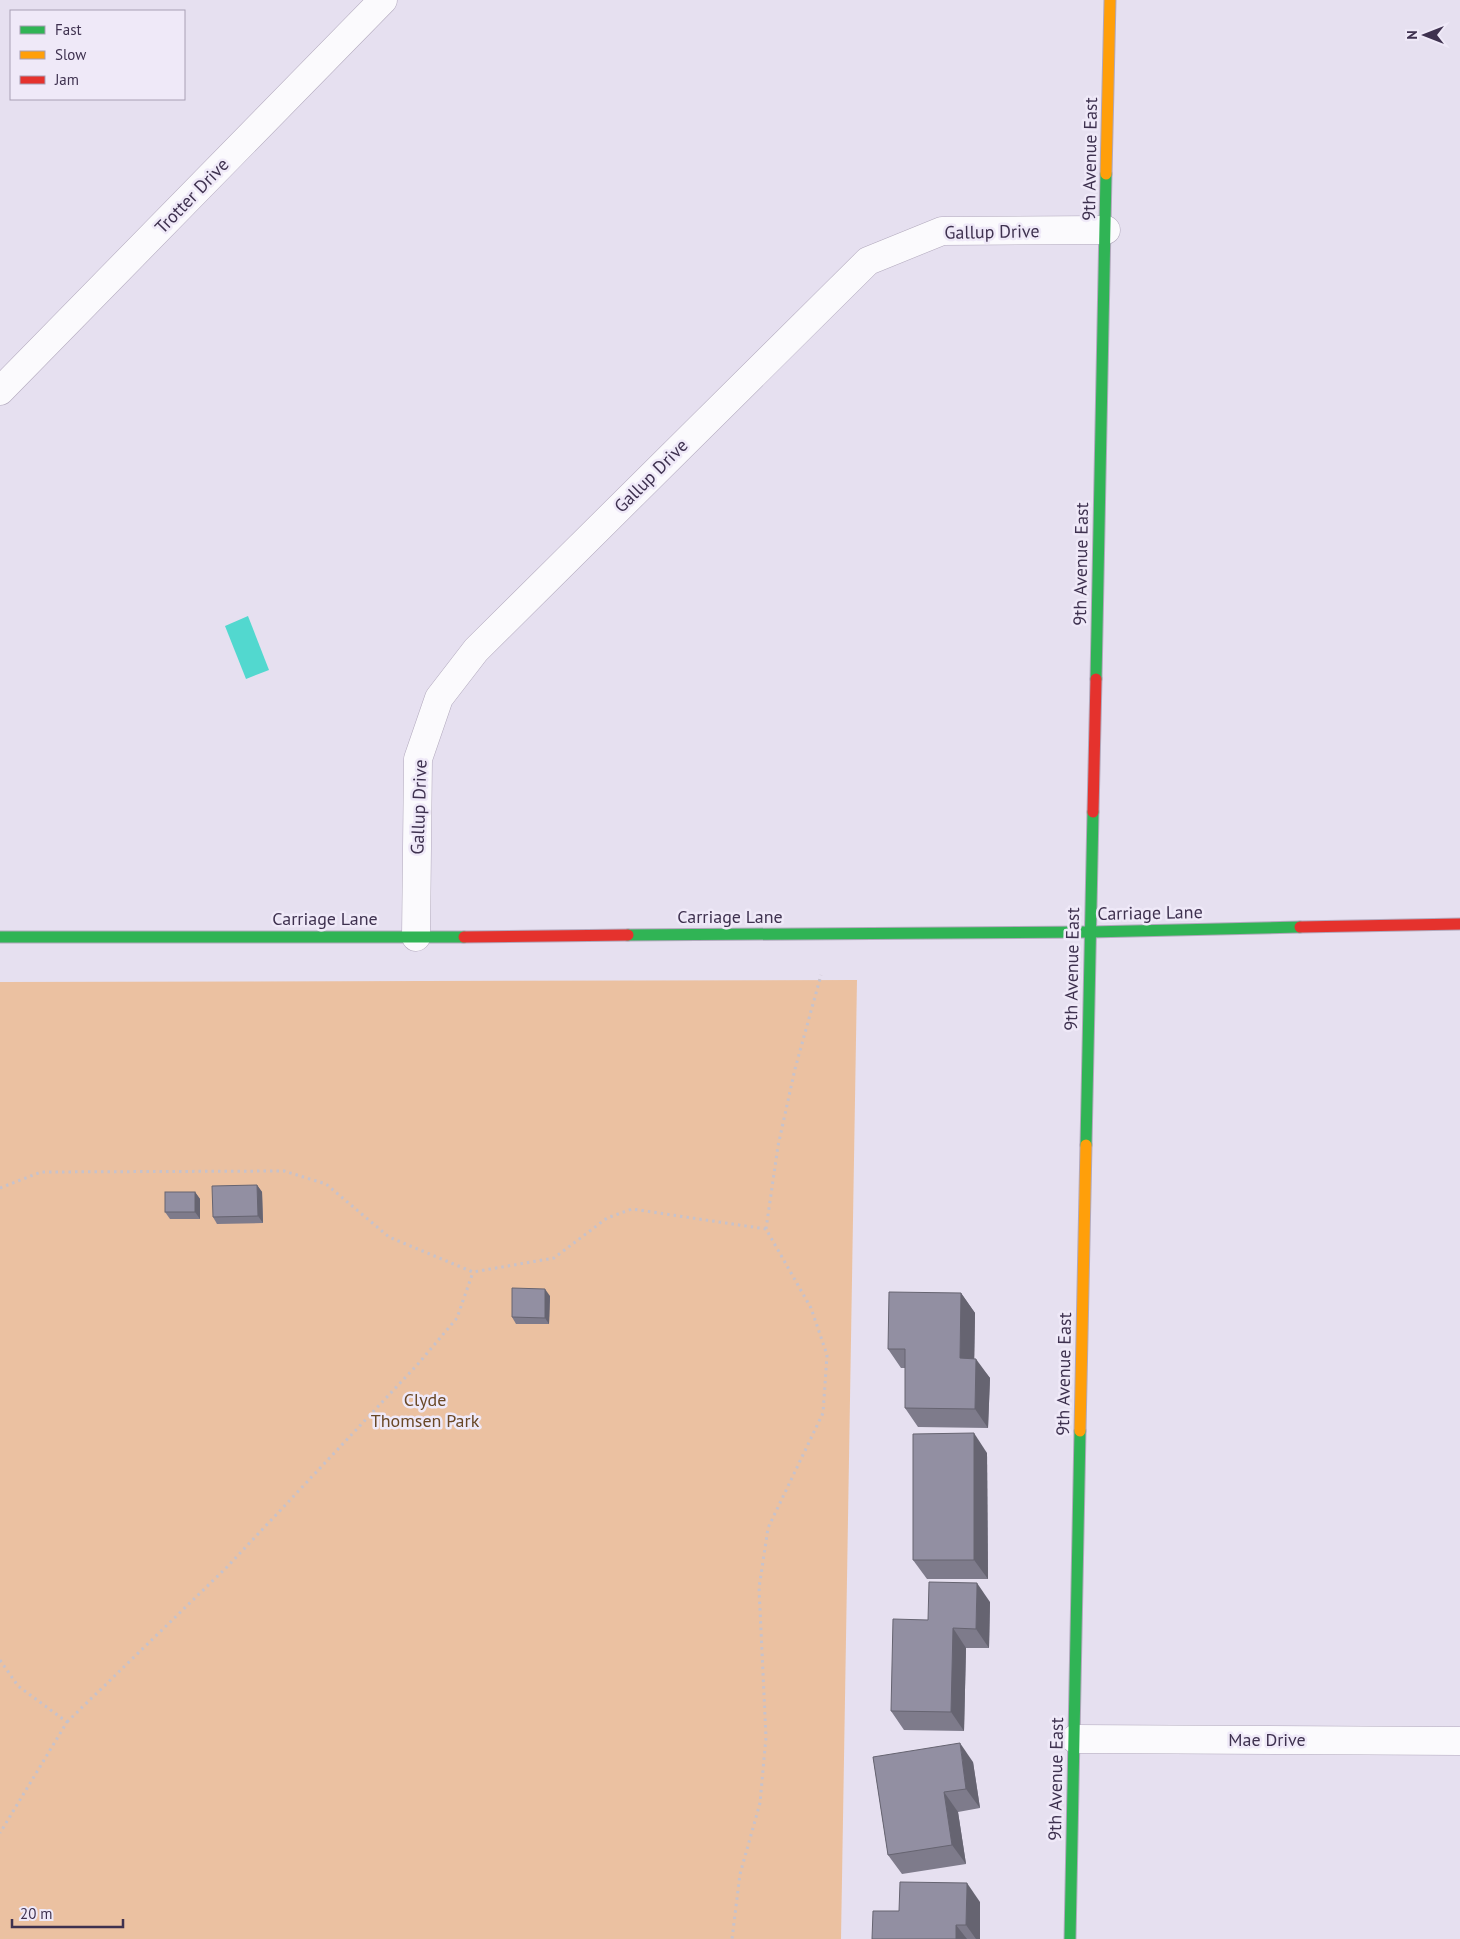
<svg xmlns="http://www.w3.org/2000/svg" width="1460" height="1939" font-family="'PT Sans',sans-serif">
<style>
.green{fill:#ebc1a1}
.water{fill:#52d8cf}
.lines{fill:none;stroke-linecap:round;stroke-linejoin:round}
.street-casing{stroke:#b1a8bc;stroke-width:29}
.fast-casing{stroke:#b1a8bc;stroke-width:13}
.slow-casing{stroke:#b1a8bc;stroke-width:13}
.jam-casing{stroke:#b1a8bc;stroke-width:13}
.path{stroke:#c7c2cb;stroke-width:3;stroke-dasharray:2.5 4;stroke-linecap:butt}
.street{stroke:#fbfafd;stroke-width:28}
.fast{stroke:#30b455;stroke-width:11}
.slow{stroke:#ff9f0a;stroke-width:11}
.jam{stroke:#e5322d;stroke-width:11}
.wall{fill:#7e7b8b}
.shaded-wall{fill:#666471}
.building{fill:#928fa2;stroke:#666471}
.labels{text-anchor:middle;stroke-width:5;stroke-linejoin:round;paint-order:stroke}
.street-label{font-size:18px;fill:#3e314f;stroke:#efe9f8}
.park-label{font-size:18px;fill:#694726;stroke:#efe9f8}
</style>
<rect width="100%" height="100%" fill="#e6e0f0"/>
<polygon class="green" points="857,980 841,1939 0,1939 0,982"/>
<polygon class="water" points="248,616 269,670 246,679 225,626"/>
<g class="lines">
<defs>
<g id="street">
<polyline points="0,391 383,0"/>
<polyline points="416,937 418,759 439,698 476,650 868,261 942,231 1106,230"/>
<polyline points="1075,1739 1460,1741"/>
</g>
<g id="fast">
<polyline points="1096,679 1106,174"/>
<polyline points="628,935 1090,932 1300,927"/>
<polyline points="0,937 464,937"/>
<polyline points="1086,1145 1093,812"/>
<polyline points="1070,1939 1080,1431"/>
</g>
<g id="slow">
<polyline points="1106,174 1110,0"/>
<polyline points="1080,1431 1086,1145"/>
</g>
<g id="jam">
<polyline points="1093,812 1096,679"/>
<polyline points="1300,927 1460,924"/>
<polyline points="464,937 628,935"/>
</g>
</defs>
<use href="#street" class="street-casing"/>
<use href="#fast" class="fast-casing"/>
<use href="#slow" class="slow-casing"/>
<use href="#jam" class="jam-casing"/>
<g class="path">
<polyline points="0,1188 41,1172 284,1171 326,1184 389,1237 473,1272 554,1258 607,1218 632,1209 766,1229 811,1308 827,1355 823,1413 768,1528 759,1588 766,1737 760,1803 740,1874 732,1939"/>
<polyline points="766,1229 778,1146 795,1069 821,975"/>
<polyline points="0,1660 18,1686 67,1722 0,1833"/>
<polyline points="67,1722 227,1567 418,1364 457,1318 473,1272"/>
</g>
<use href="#street" class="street"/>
<use href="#fast" class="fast"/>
<use href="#slow" class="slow"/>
<use href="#jam" class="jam"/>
</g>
<g class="wall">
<polygon points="257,1185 262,1192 263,1223 217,1224 213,1217"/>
<polygon points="195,1192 200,1199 200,1219 170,1219 165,1212"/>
<polygon points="961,1293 975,1313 974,1359 990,1378 988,1428 918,1427 905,1408 905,1368 901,1368 888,1349"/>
<polygon points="550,1296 549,1324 516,1324 512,1317"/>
<polygon points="987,1453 988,1579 927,1579 913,1560"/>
<polygon points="990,1602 989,1648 966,1648 964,1731 904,1730 891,1711 928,1620"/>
<polygon points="873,1757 973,1762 980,1808 958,1812 966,1864 902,1874 888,1855"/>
<polygon points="980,1902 980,1939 872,1939 899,1911"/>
</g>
<g class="shaded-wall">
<polygon points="257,1185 262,1192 263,1223 258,1216"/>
<polygon points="195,1192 200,1199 200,1219 195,1212"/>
<polygon points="545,1289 550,1296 549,1324 545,1318"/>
<polygon points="961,1293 975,1313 974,1378 960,1358"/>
<polygon points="976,1359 990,1378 988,1428 975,1409"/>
<polygon points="974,1433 987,1453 988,1579 974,1560"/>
<polygon points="977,1583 990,1602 989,1648 976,1629"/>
<polygon points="953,1628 966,1648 964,1731 951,1712"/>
<polygon points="960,1743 973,1762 980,1808 966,1789"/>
<polygon points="944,1792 958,1812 966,1864 952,1845"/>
<polygon points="967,1883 980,1902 980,1939 976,1939 966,1925"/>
<polygon points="956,1925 967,1939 956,1939"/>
</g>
<g class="building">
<polygon points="257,1185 258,1216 213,1217 212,1186"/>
<rect x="165" y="1192" width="30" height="20"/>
<polygon points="512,1288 545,1289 545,1318 512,1317"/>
<polygon points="889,1292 961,1293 960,1358 976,1359 975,1409 905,1408 905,1349 888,1349"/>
<polygon points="974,1433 974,1560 913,1560 913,1434"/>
<polygon points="929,1582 977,1583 976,1629 953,1628 951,1712 891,1711 893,1619 928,1620"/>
<polygon points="960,1743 966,1789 944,1792 952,1845 888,1855 873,1757"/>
<polygon points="900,1882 967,1883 966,1925 956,1925 956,1939 872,1939 873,1911 899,1911"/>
</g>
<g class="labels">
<g class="street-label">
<text transform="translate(1090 159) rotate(-89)" y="6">9th Avenue East</text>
<text transform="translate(192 196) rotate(-46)" y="6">Trotter Drive</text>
<text transform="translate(992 232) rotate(-1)" y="6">Gallup Drive</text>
<text transform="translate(651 476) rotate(-45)" y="6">Gallup Drive</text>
<text transform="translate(1081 564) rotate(-89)" y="6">9th Avenue East</text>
<text transform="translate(419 807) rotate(-88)" y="6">Gallup Drive</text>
<text transform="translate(1150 913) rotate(-1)" y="6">Carriage Lane</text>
<text x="730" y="923">Carriage Lane</text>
<text x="325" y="925">Carriage Lane</text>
<text transform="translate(1072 969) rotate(-89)" y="6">9th Avenue East</text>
<text transform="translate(1064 1374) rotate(-89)" y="6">9th Avenue East</text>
<text x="1267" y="1746">Mae Drive</text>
<text transform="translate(1056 1779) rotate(-89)" y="6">9th Avenue East</text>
</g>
<g class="park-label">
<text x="425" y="1406">Clyde<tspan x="425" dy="21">Thomsen Park</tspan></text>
</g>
</g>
<rect x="10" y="10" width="175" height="90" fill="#efe9f8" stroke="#a89fb4"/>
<rect x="20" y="26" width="25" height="8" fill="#30b455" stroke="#a89fb4"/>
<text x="55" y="35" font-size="15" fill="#3e314f">Fast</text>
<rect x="20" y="51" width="25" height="8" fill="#ff9f0a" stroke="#a89fb4"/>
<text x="55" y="60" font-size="15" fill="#3e314f">Slow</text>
<rect x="20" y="76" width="25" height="8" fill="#e5322d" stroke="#a89fb4"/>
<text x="55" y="85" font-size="15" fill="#3e314f">Jam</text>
<g transform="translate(1425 35) rotate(270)" stroke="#efe9f8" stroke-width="4" paint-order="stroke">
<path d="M0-4L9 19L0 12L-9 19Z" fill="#3e314f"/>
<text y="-8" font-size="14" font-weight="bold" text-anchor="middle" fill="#3e314f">N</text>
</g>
<path d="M12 1919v8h111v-8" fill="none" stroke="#3e314f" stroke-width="2.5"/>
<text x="20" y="1919" font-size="15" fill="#3e314f" stroke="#efe9f8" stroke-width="4" paint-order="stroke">20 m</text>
</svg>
